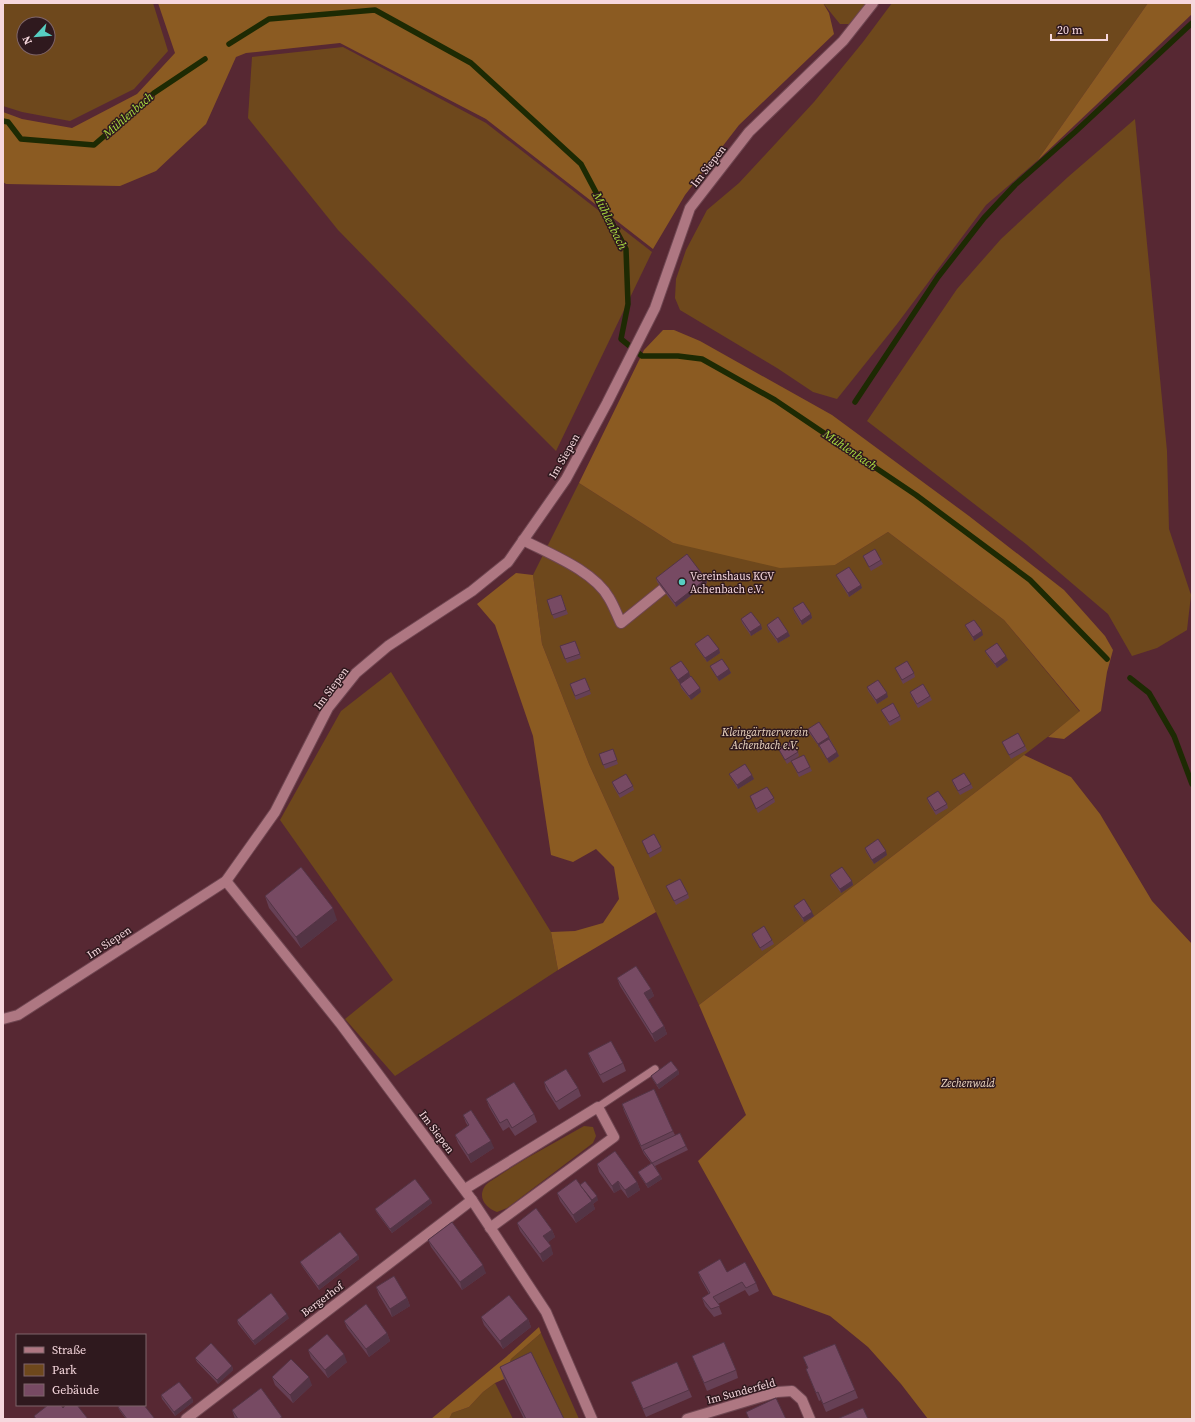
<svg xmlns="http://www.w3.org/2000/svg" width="1195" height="1422" font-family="'Source Serif 4',serif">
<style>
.green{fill:#6e481c;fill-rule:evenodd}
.forest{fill:#8b5b22}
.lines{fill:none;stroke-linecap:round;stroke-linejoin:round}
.stream{stroke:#1d2a03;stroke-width:5.5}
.service-casing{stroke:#6f4651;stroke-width:9}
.minor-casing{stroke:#6f4651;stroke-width:12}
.service{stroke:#ae7782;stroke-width:7}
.minor{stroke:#ae7782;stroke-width:10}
.wall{fill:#664055}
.shaded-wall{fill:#533445}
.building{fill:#774a63;stroke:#533445}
.poi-dot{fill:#57cec2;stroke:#2f191e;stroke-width:1.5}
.labels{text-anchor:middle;stroke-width:3;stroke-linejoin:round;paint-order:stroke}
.street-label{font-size:11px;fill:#f6d7dd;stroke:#2f191e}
.poi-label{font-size:11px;fill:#f6d7dd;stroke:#2f191e;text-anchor:start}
.park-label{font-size:11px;font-style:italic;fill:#f0dac4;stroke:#2f191e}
.water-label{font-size:12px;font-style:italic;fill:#aadf40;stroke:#2f191e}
</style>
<rect width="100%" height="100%" fill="#572833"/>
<g class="green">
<path d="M3 3H153L168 51 134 89 70 121 22 112 3 106ZM24 24H48V48H24Z"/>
<polygon points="823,3 867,3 849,24 840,24"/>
<polygon points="892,3 1148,3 1037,161 986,205 897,324 837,399 813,392 777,368 680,310 675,298 676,279 686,250 707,210 739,183 814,102 863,42"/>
<polygon points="343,47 486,123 652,252 556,451 468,363 338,230 248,118 252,57"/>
<polygon points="1135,119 1167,451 1169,529 1191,595 1187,630 1157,648 1132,656 1108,614 1026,544 867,421 957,289 1001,239 1068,177"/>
<polygon points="579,483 673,543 835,565 888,532 1004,620 1080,712 699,1005 656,912 589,764 542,644 533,575"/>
<polygon points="391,672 551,932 558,970 395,1076 345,1019 393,980 280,820 341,711"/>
<path d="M584 1126 593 1127 596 1136 593 1143 507 1208 497 1212C486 1208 477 1198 485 1186 488 1182 496 1178 500 1175 527 1157 556 1142 584 1126Z"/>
<polygon points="541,1333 579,1419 562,1419 504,1379 511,1359"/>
<polygon points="495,1383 513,1419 449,1419 452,1413 469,1407 483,1392"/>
</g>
<g class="forest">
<polygon points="158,3 823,3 829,13 834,34 739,125 685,195 653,249 486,119 340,43 246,53 236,57 206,124 156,171 120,186 6,184 3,182 3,112 22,119 72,128 137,94 175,53"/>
<polygon points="1148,3 1192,3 1192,14 1037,161"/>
<polygon points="663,330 674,330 700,341 832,415 969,516 1064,590 1105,636 1113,650 1107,672 1101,711 1064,739 1048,737 1080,711 1004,620 888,532 835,565 780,568 673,543 579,483 644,350"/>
<polygon points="516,573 533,575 542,644 589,764 656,912 558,970 551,932 575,931 603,923 619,899 614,867 596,849 573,862 551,855 533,736 495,625 477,604"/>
<polygon points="1024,755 1071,777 1100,814 1152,901 1192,944 1192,1419 928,1419 901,1384 868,1347 830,1316 773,1295 698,1161 746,1115 699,1005"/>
<polygon points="539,1327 541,1333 511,1359 504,1379 495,1383 483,1392 469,1407 452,1413 449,1419 431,1419 506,1357"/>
</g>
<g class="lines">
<g class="stream">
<polyline points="229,44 269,19 375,10 471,63 581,164 626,249 628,304 621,339 642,356 678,356 702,359 775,400 916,495 1030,580 1107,659"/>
<polyline points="3,121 8,122 21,139 94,145 154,93 205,59"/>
<polyline points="855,402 938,277 984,218 1015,185 1075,132 1192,23"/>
<polyline points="1130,678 1149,693 1174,736 1192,784"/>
</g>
<defs>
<polyline id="service" points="598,1107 655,1069"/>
<g id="minor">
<path d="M523 540C550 554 594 571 609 598 614 606 617 615 621 623L663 589"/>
<polyline points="226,881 340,1023 472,1200 546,1312 592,1419"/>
<polyline points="3,1019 18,1015 226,881 275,812 328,708 356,673 388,646 472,591 508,562 566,479 607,403 655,308 690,208 749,132 843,41 873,3"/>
<polyline points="465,1189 598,1107 614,1137 490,1228"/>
<polyline points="186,1419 472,1200"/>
<polyline points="687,1419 777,1392 792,1391 802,1400 810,1419"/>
</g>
</defs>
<use href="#service" class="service-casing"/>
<use href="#minor" class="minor-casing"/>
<use href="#service" class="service"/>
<use href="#minor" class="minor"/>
</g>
<g class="wall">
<polygon points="863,556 881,560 883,564 871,571"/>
<polygon points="836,575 861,585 862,588 849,597 838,579"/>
<polygon points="656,578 706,579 707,583 676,607 657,582"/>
<polygon points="561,595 568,614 554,619 547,600"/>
<polygon points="793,608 811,614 812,618 802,625 794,612"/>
<polygon points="741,619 761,625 762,629 751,636 742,623"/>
<polygon points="767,625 788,632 790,636 778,643 768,629"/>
<polygon points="965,625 983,635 974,641 967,629"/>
<polygon points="575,641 581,658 567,663 560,646"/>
<polygon points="695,644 719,649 720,653 707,662 697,648"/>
<polygon points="985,651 1008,660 997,668 987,655"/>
<polygon points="710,666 729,669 731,673 719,681 712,670"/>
<polygon points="670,668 689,672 690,676 700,688 701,692 691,700 681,688 680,684 682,682 680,684 672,672"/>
<polygon points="895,668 914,673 915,677 903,684"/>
<polygon points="585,678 591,694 576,700 570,684"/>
<polygon points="867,687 888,697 877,704 868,691"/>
<polygon points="910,692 930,696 932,700 918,708 911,696"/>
<polygon points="881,710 900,716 901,720 890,726 883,714"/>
<polygon points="808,729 829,737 839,756 829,763 820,748 809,733"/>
<polygon points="1002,742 1025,746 1027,750 1011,759 1004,746"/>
<polygon points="778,748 798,752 799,756 787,764 780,752"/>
<polygon points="613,749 618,764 605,769 599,754"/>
<polygon points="791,761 810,767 812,771 799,777"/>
<polygon points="729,774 752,775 754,779 738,789 731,778"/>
<polygon points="952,780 971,784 973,788 960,795 953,784"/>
<polygon points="612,782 633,786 634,790 620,798 613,786"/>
<polygon points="750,796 774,798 775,802 758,813"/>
<polygon points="927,798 947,804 948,808 936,815 928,802"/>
<polygon points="642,841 661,847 662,851 650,858"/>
<polygon points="865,848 887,855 874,864 866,852"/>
<polygon points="830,875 852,881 853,885 841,893 831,879"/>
<polygon points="666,886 688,894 689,898 676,905"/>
<polygon points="265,896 337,920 301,948 269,908"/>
<polygon points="794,906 814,916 804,922 796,910"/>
<polygon points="752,934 772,940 774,944 762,951 753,938"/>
<polygon points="617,978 651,989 654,996 648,1000 664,1026 667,1034 655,1042 620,986"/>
<polygon points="588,1053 623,1063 626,1071 603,1083 591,1061"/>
<polygon points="678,1070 679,1074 659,1089 653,1080 651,1076"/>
<polygon points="544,1082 578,1088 581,1096 559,1110 546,1090"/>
<polygon points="486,1099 534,1114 537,1122 515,1136 509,1127 503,1131 489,1107"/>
<polygon points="622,1104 673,1131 675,1135 686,1146 688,1150 655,1166 662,1179 648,1188 640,1176 638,1172 651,1163 644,1154 624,1111"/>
<polygon points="463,1115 494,1148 471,1163 458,1143 455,1135 468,1126 466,1123"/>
<polygon points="597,1164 637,1182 640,1190 628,1198 621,1189 614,1193 599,1172"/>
<polygon points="580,1185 598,1200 593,1204 595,1209 576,1223 560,1201 557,1193"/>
<polygon points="430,1199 432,1203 392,1233 377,1213 375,1209"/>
<polygon points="517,1223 552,1230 555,1237 548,1242 553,1254 543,1262 520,1231"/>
<polygon points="428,1240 486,1273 462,1290 431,1247"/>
<polygon points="358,1255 359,1259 319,1290 302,1266 300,1262"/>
<polygon points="698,1272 727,1272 756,1283 759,1291 749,1296 745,1290 718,1304 722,1314 714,1317 705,1306 702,1298 709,1294 701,1280"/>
<polygon points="376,1287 407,1298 410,1306 392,1317 379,1295"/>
<polygon points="481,1317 528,1319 531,1327 503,1349 484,1325"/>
<polygon points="289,1318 255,1345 238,1324 237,1320"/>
<polygon points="344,1321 387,1333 390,1341 369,1357 347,1328"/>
<polygon points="308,1350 347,1362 328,1378 311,1358"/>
<polygon points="692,1356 736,1370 738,1378 707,1391"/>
<polygon points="803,1357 855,1390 858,1398 826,1412 821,1400 819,1401 806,1369 808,1369"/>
<polygon points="195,1358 232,1366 233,1370 218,1384 197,1362"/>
<polygon points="500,1367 564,1419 524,1419 504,1379"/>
<polygon points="272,1377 312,1385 293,1403 275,1385"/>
<polygon points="631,1382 689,1390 692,1397 646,1417"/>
<polygon points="161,1395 192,1398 193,1402 175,1416 162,1399"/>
<polygon points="118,1407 155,1419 126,1419 120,1411"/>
<polygon points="232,1410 283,1419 235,1419"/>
</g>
<g class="shaded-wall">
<polygon points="706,579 707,583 676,607 675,603"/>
<polygon points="861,585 862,588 849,597 848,593"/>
<polygon points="811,614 812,618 802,625 801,621"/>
<polygon points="761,625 762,629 751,636 750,632"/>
<polygon points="982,631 983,635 974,641 973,637"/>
<polygon points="788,632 790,636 778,643 777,639"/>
<polygon points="719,649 720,653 707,662 705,658"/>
<polygon points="1006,656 1008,660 997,668 995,664"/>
<polygon points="729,669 731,673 719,681 717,677"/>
<polygon points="689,672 690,676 680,684 678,680"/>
<polygon points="700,688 701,692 691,700 689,696"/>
<polygon points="887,693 888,697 877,704 876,700"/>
<polygon points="829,737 830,741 819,745 819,748 818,744"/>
<polygon points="837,752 839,756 829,763 827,759"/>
<polygon points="752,775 754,779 738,789 737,785"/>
<polygon points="886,851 887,855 874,864 872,860"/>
<polygon points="852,881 853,885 841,893 840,889"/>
<polygon points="333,908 337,920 301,948 296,937"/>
<polygon points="812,912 814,916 804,922 803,918"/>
<polygon points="651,989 654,996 647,1001 644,993"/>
<polygon points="664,1026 667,1034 655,1042 652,1034"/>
<polygon points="678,1070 679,1074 659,1089 657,1085"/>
<polygon points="491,1141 494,1148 471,1163 468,1155"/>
<polygon points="660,1175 662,1179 648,1188 646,1184"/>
<polygon points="618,1181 621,1189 614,1193 612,1186"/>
<polygon points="637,1182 640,1190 628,1198 625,1190"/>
<polygon points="597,1196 598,1200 593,1204 595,1209 576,1223 573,1215"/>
<polygon points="430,1199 432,1203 392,1233 390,1229"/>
<polygon points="552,1230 555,1237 546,1244 543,1236"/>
<polygon points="551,1246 553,1254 543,1262 540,1254"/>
<polygon points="358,1255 359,1259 319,1290 318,1286"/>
<polygon points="483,1265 486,1273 462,1290 460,1282"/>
<polygon points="407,1298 410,1306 392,1317 390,1309"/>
<polygon points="287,1314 289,1318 255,1345 253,1341"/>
<polygon points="528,1319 531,1327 503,1349 500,1341"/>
<polygon points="387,1333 390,1341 369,1357 366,1349"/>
<polygon points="344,1354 347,1362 328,1378 325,1370"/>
<polygon points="232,1366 233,1370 218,1384 217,1380"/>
<polygon points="309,1377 312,1385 293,1403 290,1395"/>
<polygon points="192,1398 193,1402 175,1416 174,1412"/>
</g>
<g class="building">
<polygon points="875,549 881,560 869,567 863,556"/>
<polygon points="687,554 706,579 675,603 656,578"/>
<polygon points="849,567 861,585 848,593 836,575"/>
<polygon points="561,595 566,610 552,615 547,600"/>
<polygon points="803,602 811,614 801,621 793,608"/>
<polygon points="751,612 761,625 750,632 741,619"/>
<polygon points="778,617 788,632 777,639 767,625"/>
<polygon points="974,620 982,631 973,637 965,625"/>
<polygon points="708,635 719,649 705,658 695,644"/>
<polygon points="575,641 580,654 565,659 560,646"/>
<polygon points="997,643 1006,656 995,664 985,651"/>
<polygon points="722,659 729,669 717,677 710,666"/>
<polygon points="681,661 689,672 678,680 670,668"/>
<polygon points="907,661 914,673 902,680 895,668"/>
<polygon points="691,676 700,688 689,696 680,684"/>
<polygon points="585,678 590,690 575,696 570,684"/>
<polygon points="878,680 887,693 876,700 867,687"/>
<polygon points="923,684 930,696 917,704 910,692"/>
<polygon points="893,703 900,716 889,722 881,710"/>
<polygon points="819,722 829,737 818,744 808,729"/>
<polygon points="1018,733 1025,746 1009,755 1002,742"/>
<polygon points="829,739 837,752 827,759 819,745"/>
<polygon points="791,741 798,752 785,760 778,748"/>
<polygon points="613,749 617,760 603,765 599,754"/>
<polygon points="804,755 810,767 798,773 791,761"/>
<polygon points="745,764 752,775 737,785 729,774"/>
<polygon points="964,773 971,784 958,791 952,780"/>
<polygon points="626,774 633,786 619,794 612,782"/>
<polygon points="767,787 774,798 756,809 750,796"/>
<polygon points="938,791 947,804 935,811 927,798"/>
<polygon points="654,834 661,847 648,854 642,841"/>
<polygon points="878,839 886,851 872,860 865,848"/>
<polygon points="301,867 333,908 296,937 265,896"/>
<polygon points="842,867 852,881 840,889 830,875"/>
<polygon points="680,879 688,894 674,901 666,886"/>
<polygon points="804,899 812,912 803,918 794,906"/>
<polygon points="764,926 772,940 760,948 752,934"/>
<polygon points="636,966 651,989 644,993 664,1026 652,1034 617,978"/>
<polygon points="611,1041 623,1063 600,1075 588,1053"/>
<polygon points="671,1061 678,1070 657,1085 651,1076"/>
<polygon points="566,1069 578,1088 556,1102 544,1082"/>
<polygon points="514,1082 534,1114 512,1128 507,1119 500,1123 486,1099"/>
<polygon points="654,1089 673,1131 641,1146 622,1104"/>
<polygon points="471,1110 491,1141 468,1155 455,1135 469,1125 463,1115"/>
<polygon points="680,1133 686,1146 652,1163 643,1150"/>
<polygon points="615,1151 637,1182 625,1190 618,1181 612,1186 597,1164"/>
<polygon points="652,1163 660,1175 646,1184 638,1172"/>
<polygon points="415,1179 430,1199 390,1229 375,1209"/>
<polygon points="576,1179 592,1201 573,1215 557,1193"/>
<polygon points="585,1181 597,1196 592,1200 580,1185"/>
<polygon points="536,1208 552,1230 543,1236 551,1246 540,1254 517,1223"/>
<polygon points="452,1222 483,1265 460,1282 428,1240"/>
<polygon points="340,1232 358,1255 318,1286 300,1262"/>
<polygon points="720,1259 727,1272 745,1262 756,1283 746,1288 742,1282 713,1297 720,1306 711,1309 702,1298 710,1293 698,1272"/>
<polygon points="394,1276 407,1298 390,1309 376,1287"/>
<polygon points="271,1293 287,1314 253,1341 237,1320"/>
<polygon points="509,1295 528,1319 500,1341 481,1317"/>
<polygon points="366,1304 387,1333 366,1349 344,1321"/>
<polygon points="327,1334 344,1354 325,1370 308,1350"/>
<polygon points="724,1342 736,1370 704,1383 692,1356"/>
<polygon points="211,1343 232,1366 217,1380 195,1358"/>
<polygon points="835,1344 855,1390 823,1404 818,1392 816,1393 806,1369 808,1368 803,1357"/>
<polygon points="531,1352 564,1419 526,1419 500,1367"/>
<polygon points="291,1359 309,1377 290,1395 272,1377"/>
<polygon points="677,1362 689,1390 643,1409 631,1382"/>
<polygon points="179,1382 192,1398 174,1412 161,1395"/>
<polygon points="261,1388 282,1417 279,1419 238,1419 232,1410"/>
<polygon points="776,1398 786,1419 749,1419 746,1412"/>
<polygon points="48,1405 61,1405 63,1408 66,1405 77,1405 88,1419 36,1419 34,1416"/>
<polygon points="121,1405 144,1405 155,1419 127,1419 118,1407"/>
<polygon points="863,1408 868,1419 837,1419"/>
</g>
<circle class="poi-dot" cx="682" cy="582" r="4"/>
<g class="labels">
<g class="street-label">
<text transform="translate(708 166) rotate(-52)" y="4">Im Siepen</text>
<text transform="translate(564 456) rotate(-60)" y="4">Im Siepen</text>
<text transform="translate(331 688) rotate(-53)" y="4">Im Siepen</text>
<text transform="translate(109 942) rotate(-33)" y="4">Im Siepen</text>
<text transform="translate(437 1132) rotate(53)" y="4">Im Siepen</text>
<text transform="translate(322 1299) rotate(-37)" y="4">Bergerhof</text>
<text transform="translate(741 1391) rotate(-15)" y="4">Im Sunderfeld</text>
</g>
<g class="poi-label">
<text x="690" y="580">Vereinshaus KGV<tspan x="690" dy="13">Achenbach e.V.</tspan></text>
</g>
<g class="park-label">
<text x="765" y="736">Kleingärtnerverein<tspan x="765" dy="13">Achenbach e.V.</tspan></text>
<text x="968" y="1087">Zechenwald</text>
</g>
<g class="water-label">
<text transform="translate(128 115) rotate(-41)" y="4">Mühlenbach</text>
<text transform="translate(610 221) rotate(64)" y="4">Mühlenbach</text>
<text transform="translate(850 450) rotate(34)" y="4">Mühlenbach</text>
</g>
</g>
<rect width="1195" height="1422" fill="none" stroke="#f6d7dd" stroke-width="8"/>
<rect x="16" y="1334" width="130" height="72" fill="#2f191e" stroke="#7f656a"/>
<rect x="24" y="1347" width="20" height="6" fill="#ae7782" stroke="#7f656a"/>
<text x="52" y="1354" font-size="12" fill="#f6d7dd">Straße</text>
<rect x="24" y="1364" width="20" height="12" fill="#6e481c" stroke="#7f656a"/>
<text x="52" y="1374" font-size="12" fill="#f6d7dd">Park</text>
<rect x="24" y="1384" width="20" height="12" fill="#774a63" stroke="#7f656a"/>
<text x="52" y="1394" font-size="12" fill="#f6d7dd">Gebäude</text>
<g transform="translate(36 36) rotate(244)"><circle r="19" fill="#2f191e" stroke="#7f656a"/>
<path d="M0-3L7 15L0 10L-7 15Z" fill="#57cec2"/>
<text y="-6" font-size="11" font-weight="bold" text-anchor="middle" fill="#f6d7dd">N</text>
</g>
<path d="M1051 34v6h56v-6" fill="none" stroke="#f6d7dd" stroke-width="2"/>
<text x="1057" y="34" font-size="12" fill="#f6d7dd" stroke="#2f191e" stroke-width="3" paint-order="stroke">20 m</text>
</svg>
